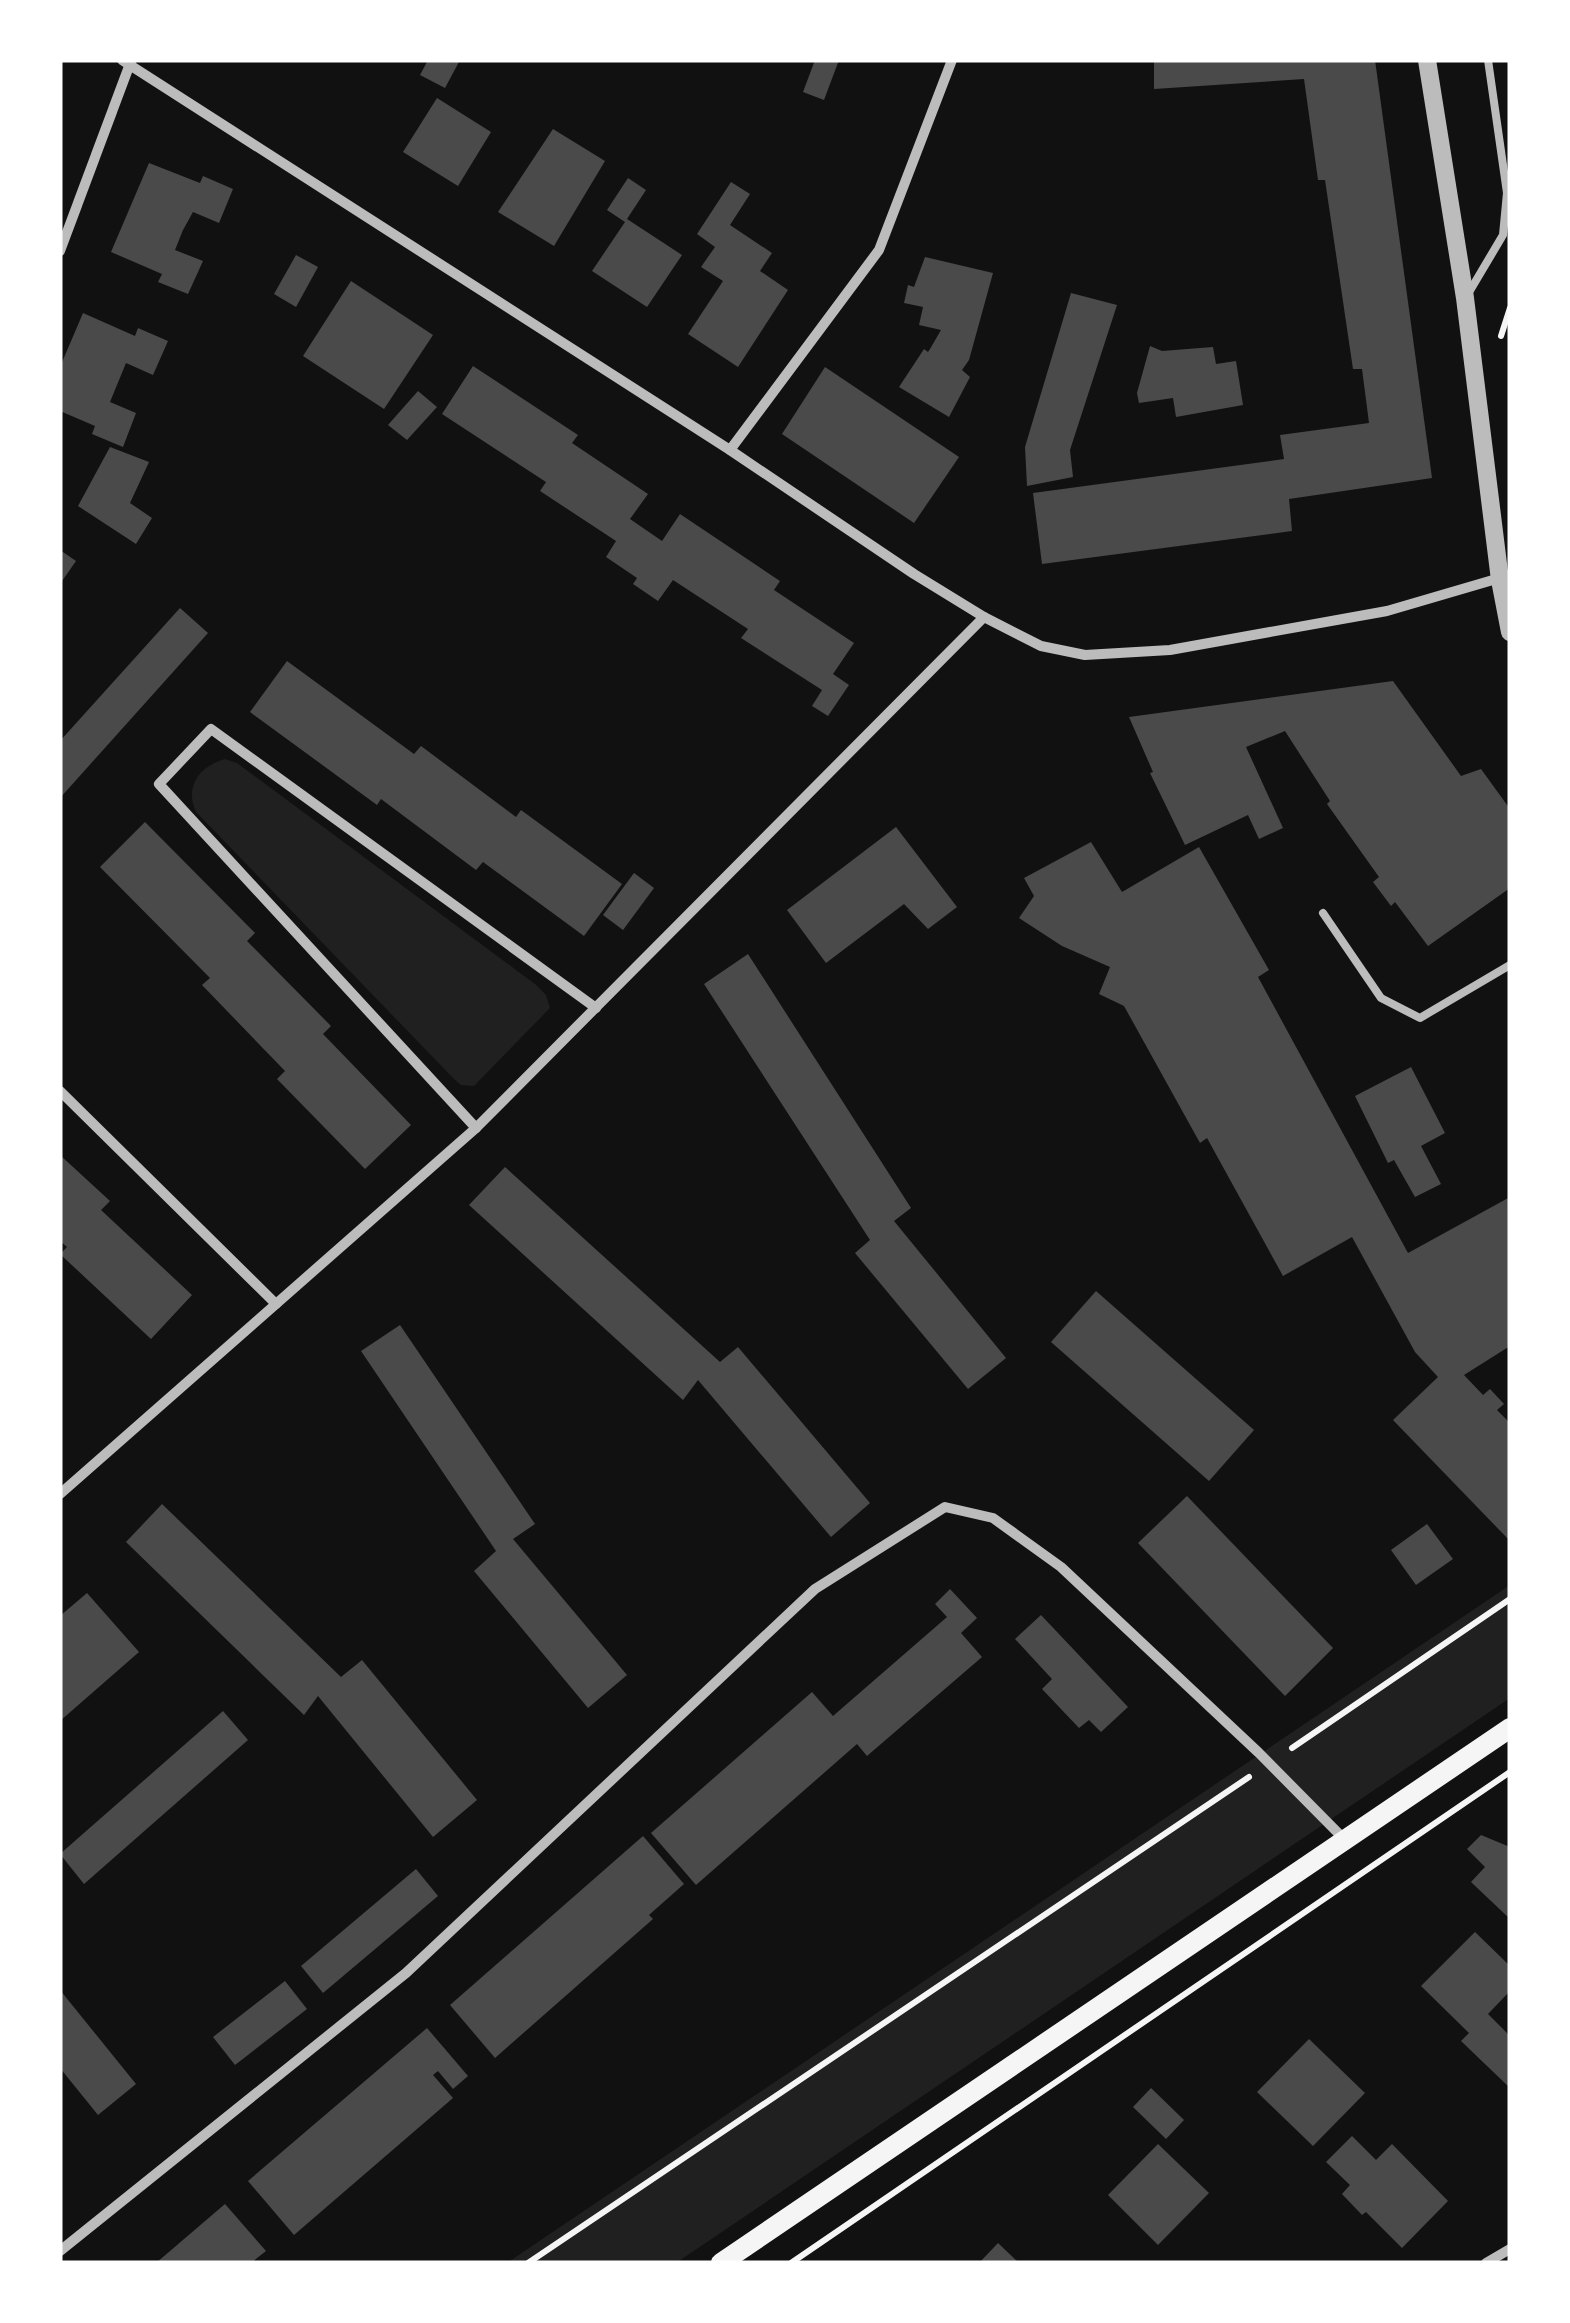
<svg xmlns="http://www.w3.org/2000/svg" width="1570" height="2323" font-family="Quicksand,sans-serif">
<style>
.green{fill:#202020}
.building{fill:#4a4a4a}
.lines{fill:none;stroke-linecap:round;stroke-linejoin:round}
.path{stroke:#f5f5f5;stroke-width:6}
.service{stroke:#bcbcbc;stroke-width:8}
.minor{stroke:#bcbcbc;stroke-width:10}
.tertiary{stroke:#bcbcbc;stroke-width:18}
.secondary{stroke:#f5f5f5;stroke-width:20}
</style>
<rect width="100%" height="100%" fill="#111"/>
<g class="green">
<path d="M225 759 237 763 535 984 546 995 550 1008 474 1086 461 1085 454 1079 196 812C184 786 200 766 225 759Z"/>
<polygon points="1510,1585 1510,1698 676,2263 507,2263"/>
</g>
<g class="building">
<polygon points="428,60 460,60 445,88 420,75"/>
<polygon points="815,60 839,60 824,100 803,92"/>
<polygon points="1154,60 1375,60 1432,478 1289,499 1292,531 1042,564 1033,493 1284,459 1280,435 1369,423 1362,369 1353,369 1325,180 1318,180 1304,79 1154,89"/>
<polygon points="437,98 491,132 458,186 403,152"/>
<polygon points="553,129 605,161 554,246 498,212"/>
<polygon points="149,163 200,183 203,176 233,189 219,223 193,212 183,230 175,250 203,261 188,294 158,282 162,274 111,252"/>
<polygon points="628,178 646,190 627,219 682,255 647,307 592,271 625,222 607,210"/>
<polygon points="731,182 750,194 730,225 772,253 760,271 788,290 738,367 688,334 723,281 701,267 715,247 697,234"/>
<polygon points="296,255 318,267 296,307 274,294"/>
<polygon points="925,257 993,273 969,360 962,370 970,377 949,417 899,387 924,349 928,352 930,349 941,330 919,325 923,307 904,303 908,285 914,287"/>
<polygon points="351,281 433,335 384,409 303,356"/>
<polygon points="1071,293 1117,305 1070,450 1073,477 1027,486 1025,447"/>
<polygon points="83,313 135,336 138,328 168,341 153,375 126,363 110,402 136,413 123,447 92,434 95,426 60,411 60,367"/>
<polygon points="1150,346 1162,351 1213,347 1216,364 1236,361 1243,405 1176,417 1173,398 1139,403 1137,393"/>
<polygon points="473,366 578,435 572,443 648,494 630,519 662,541 680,514 780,581 774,590 854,643 833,674 849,685 828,716 812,706 822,690 741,638 748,629 673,580 658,601 633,584 637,578 606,557 616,541 540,491 546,482 442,414"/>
<polygon points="825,367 959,457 914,523 782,434"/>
<polygon points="418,391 437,407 407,440 388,425"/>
<polygon points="110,447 149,462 130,503 152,518 136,544 78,506"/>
<polygon points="60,550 76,561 60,584"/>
<polygon points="180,608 208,633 60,798 60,741"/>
<polygon points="287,661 414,754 421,746 516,817 521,810 622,884 584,936 483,862 476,870 381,799 377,805 250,712"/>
<polygon points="1393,681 1461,776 1481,769 1510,809 1510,888 1428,946 1395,902 1391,906 1373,882 1379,877 1327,804 1330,801 1285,731 1246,747 1283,828 1259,839 1248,815 1185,845 1150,773 1153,772 1129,717"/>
<polygon points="145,822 255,933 247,941 331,1026 323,1034 411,1125 365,1169 277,1079 285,1071 202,985 210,978 100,867"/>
<polygon points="896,827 957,907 928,929 904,904 826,963 787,910"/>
<polygon points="1091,842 1122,892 1199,847 1269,970 1258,977 1408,1253 1510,1197 1510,1346 1464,1375 1483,1395 1490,1389 1504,1404 1497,1410 1510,1423 1510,1541 1393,1420 1438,1377 1415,1352 1352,1237 1283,1276 1207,1138 1200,1143 1124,1006 1099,994 1110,967 1062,946 1019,918 1034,896 1024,878"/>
<polygon points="634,873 654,888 623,930 603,915"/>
<polygon points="748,954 911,1208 894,1221 1006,1358 968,1389 855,1253 870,1240 704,984"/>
<polygon points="1411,1067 1445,1133 1421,1146 1441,1184 1415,1197 1394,1160 1388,1163 1355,1096"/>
<polygon points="60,1155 110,1201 101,1210 192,1295 151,1339 60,1254 67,1247 60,1241"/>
<polygon points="505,1167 720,1362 738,1347 870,1503 831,1537 698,1380 683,1400 469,1205"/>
<polygon points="1096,1291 1254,1430 1209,1481 1051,1342"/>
<polygon points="400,1325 535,1524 513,1539 627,1675 588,1708 474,1571 496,1551 361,1351"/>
<polygon points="1187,1496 1333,1648 1285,1696 1138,1543"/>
<polygon points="162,1504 341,1677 362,1660 477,1800 433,1837 318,1696 304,1715 126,1542"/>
<polygon points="1427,1524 1453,1559 1416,1585 1391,1550"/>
<polygon points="950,1589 977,1618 961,1633 982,1657 867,1756 857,1744 696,1885 651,1833 812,1692 833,1716 947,1617 935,1604"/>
<polygon points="87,1593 139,1652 60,1721 60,1616"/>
<polygon points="1041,1615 1128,1707 1101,1732 1089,1720 1079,1728 1042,1689 1052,1679 1015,1639"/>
<polygon points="223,1711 248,1740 84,1884 60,1854"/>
<polygon points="1481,1835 1510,1847 1510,1919 1471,1882 1485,1867 1467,1849"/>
<polygon points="643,1836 684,1884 649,1915 653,1919 495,2058 450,2005"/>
<polygon points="416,1869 438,1896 323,1993 301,1966"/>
<polygon points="1475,1932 1510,1966 1510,1991 1488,2014 1510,2036 1510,2088 1461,2041 1469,2033 1421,1986"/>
<polygon points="285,1981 307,2009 235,2065 213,2037"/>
<polygon points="60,1990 136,2084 98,2115 60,2068"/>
<polygon points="427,2028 468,2076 453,2089 438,2071 433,2075 453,2098 294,2235 248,2181"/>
<polygon points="1309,2039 1365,2093 1313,2146 1257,2092"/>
<polygon points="1151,2088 1184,2120 1166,2139 1133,2107"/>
<polygon points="1352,2136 1376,2160 1392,2144 1448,2201 1402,2248 1366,2212 1362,2215 1342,2194 1350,2185 1326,2162"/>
<polygon points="1158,2144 1209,2193 1158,2245 1108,2195"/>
<polygon points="225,2204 266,2251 251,2263 156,2263"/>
<polygon points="998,2243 1019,2263 979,2263"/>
</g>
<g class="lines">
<g class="path">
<polyline points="1501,336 1510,308"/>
<polyline points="1292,1748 1510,1599"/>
<polyline points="528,2263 1249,1777"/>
<polyline points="791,2263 1510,1772"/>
</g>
<g class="service">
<polyline points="1468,294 1503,235 1507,193 1488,60"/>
<polyline points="1323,913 1381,998 1420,1018 1510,965"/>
</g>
<g class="minor">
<polyline points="122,60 730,450 914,574 984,617 1041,646 1085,655 1170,650 1387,611 1510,575"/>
<polyline points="60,251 131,61"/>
<polyline points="730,450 879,250 952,60"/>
<polyline points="60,1091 276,1304"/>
<polyline points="476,1128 159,784 211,729 596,1008"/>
<polyline points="60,1494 476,1128 984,617"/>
<polyline points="60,2251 406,1973 815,1589 945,1507 993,1518 1061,1567 1259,1753 1345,1840"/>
<polyline points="1486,2263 1510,2249"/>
</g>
<polyline class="tertiary" points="1427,60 1465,298 1500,580 1510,632"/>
<polyline class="secondary" points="721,2263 1510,1728"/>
</g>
<rect width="1570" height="2323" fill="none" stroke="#ffffff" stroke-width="125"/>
</svg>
